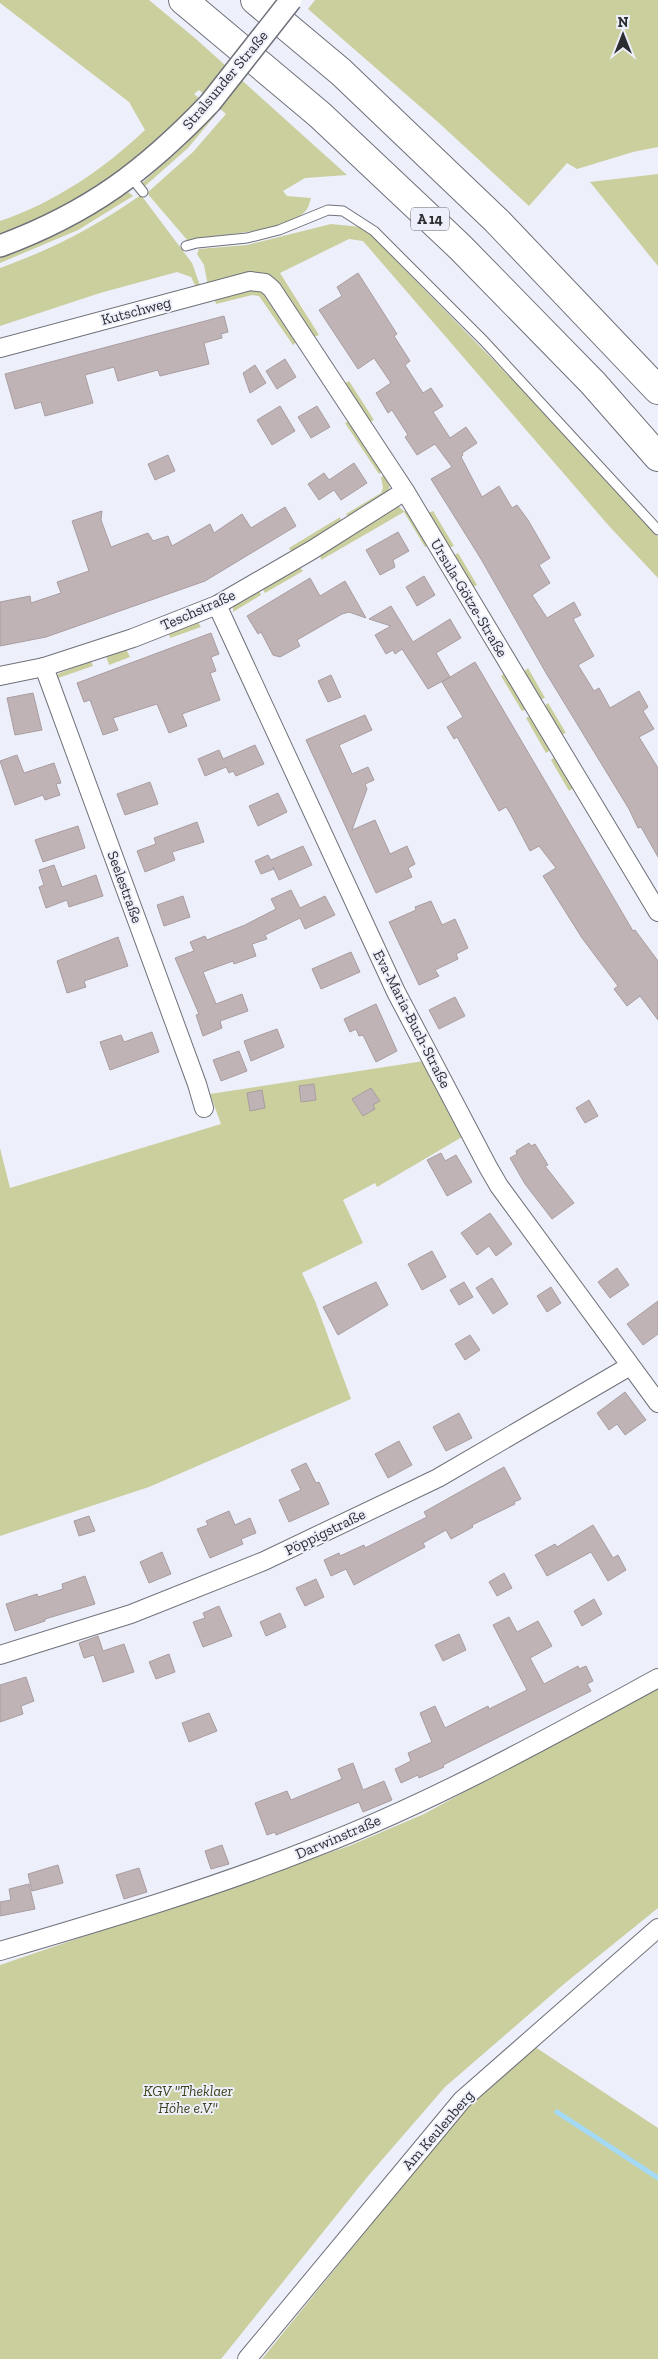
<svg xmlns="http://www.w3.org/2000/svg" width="658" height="2359" font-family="'Zilla Slab',serif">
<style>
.green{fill:#cacf9d}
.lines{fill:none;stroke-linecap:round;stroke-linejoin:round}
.stream{stroke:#a4daf5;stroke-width:5}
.building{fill:#bfb3b6;stroke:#a99da0}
.service-casing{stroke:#6f717a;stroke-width:11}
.minor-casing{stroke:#6f717a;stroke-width:20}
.tertiary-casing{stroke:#6f717a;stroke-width:24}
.motorway-casing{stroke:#6f717a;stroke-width:30}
.service{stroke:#fff;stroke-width:9}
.minor{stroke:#fff;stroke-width:18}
.tertiary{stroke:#fff;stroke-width:21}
.motorway{stroke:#fff;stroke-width:28}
.tertiary-bridge-casing{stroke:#6f717a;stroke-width:24;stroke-linecap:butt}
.tertiary-bridge{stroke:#fff;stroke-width:21}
.labels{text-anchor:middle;stroke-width:4;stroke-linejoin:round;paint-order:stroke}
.shield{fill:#edeffa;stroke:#66676d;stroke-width:1}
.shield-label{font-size:14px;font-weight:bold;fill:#2c2d31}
.street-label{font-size:15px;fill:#2c2d31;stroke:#edeffa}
.park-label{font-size:15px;font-style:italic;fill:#3f421c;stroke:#edeffa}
</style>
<rect width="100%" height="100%" fill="#edeffa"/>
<g class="green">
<path d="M0 0H149L196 39 347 175 305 178 283 191 287 196 311 198C310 201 309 206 307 209 289 234 215 233 188 241L147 193 193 152 226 114 199 90 194 94 200 99C161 140 120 178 70 205 48 217 23 226 0 236V221C54 203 104 169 145 130L129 102 0 3Z"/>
<polygon points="315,0 658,0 658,147 633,152 577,169 567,163 529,206 439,123 308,9"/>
<polygon points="214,112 217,113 188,148 145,186 143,185 143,182 185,145"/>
<polygon points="658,174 658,266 590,182"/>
<path d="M128 192 133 196 78 230 0 263V258C46 241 88 220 128 192Z"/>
<path d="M141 195 192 263 201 288 197 289 191 277 177 272 100 293 0 326V268C55 248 93 228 141 195Z"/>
<path d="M331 224 361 227 371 235 560 428 658 537V578L609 526 363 241 349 239 280 273 319 335 313 337 271 277C252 269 227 281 208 286L204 265 197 254 199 249 247 245Z"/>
<polygon points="247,287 264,291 298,341 293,345 259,296 252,295 216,304 214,297"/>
<polygon points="349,381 374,420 369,422 344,384"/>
<polygon points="351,420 384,470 379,474 345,423"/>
<polygon points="387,474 390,484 388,493 351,519 346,514 381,493 383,488 381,477"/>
<polygon points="398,506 404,511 409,511 430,544 425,547 404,512 321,560 320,553"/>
<polygon points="433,511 454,546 449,548 428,513"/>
<polygon points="340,517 342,525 293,554 289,548"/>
<polygon points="458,553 477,585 471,588 453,556"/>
<polygon points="299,566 303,571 265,593 262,588"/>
<polygon points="259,590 261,595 233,612 233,606"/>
<polygon points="198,622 201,627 170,638 169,633"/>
<polygon points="126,649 130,657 109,665 106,656"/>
<polygon points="91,661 93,666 58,678 57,675 60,673"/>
<polygon points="528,668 545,698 539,700 523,673"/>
<polygon points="506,673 528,709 522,711 501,676"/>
<polygon points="548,703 566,733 560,735 543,707"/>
<polygon points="532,715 552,749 546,753 526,718"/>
<polygon points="556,756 575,787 569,791 551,760"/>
<polygon points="424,1061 462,1137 377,1187 375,1183 343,1200 363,1243 302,1273 315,1301 351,1399 149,1487 0,1536 0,1148 10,1188 221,1124 210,1094"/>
<polygon points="658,1687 658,1908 564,1984 445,2087 368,2176 221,2359 0,2359 0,1965 349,1846 424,1814"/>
<polygon points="532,2045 658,2128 658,2359 262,2359 468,2105"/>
</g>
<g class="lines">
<polyline class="stream" points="557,2112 658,2178"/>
</g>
<g class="building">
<polygon points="358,273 397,334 394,336 410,361 405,365 423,393 431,388 443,406 433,412 450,438 466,427 477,443 462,453 463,455 461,457 482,497 499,486 512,508 517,505 528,520 550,558 539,565 550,583 532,595 547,618 574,602 581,615 573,619 594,656 578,665 594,691 599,688 610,708 639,691 648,707 643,711 654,729 639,737 658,768 658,857 641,827 638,828 629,809 546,673 481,559 431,479 452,467 435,444 417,455 405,437 408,435 392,410 388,413 376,393 391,383 374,358 358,369 319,310 342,296 337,287"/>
<polygon points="224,316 228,332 221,334 222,338 204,343 209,364 160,376 158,370 118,381 114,367 85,375 93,403 45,416 41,402 15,409 5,374"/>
<polygon points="285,359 296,377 277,389 266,371"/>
<polygon points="255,365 266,383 250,393 243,373"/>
<polygon points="280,406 295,431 272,445 257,420"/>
<polygon points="317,406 330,427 311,438 298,417"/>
<polygon points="168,455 175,471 155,480 148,464"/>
<polygon points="354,463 367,483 341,500 334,490 319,500 308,484 324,473 329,480"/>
<polygon points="285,507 296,526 205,581 46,637 0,646 0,602 30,596 31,603 61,593 57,582 89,571 72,521 102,511 101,520 111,547 148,533 153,541 168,536 172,546 210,524 214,533 242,514 251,528"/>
<polygon points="398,532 409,551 393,560 395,567 380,575 366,550"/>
<polygon points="424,576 435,595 417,606 406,587"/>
<polygon points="310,578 320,596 345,581 366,618 349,612 342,614 297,640 300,646 280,657 273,655 261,632 258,634 247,616"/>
<polygon points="391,606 413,642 450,619 461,638 436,653 450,677 428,689 402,649 395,654 393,650 386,654 375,635 391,626 369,619"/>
<polygon points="211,633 219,654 211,657 216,671 210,673 220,700 182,714 187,726 169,733 157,704 113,718 118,730 103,735 90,700 84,702 77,683"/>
<polygon points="475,662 633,931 635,930 658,961 658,1020 640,996 627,1006 614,989 618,986 582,938 543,876 556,868 539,846 530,851 510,813 506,807 499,811 457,737 454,739 447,727 463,717 442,682"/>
<polygon points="331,675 341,697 328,702 318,681"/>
<polygon points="33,693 42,730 15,735 7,698"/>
<polygon points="365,715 372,730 339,745 352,774 368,767 374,780 365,784 367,789 352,830 375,820 390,854 407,846 415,864 408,868 412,877 376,893 306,740"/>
<polygon points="255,745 264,764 236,776 233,771 229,773 226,767 205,776 198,759 219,750 223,759"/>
<polygon points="17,755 24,773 54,763 61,783 56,784 60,795 45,800 43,795 15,805 0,761"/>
<polygon points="150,782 158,804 125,815 117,794"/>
<polygon points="278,793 287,812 258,826 249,806"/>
<polygon points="197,822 204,842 172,852 175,860 145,872 137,851 156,844 154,838"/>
<polygon points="78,826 85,848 43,862 35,840"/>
<polygon points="303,846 312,865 279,880 273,867 274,869 261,874 255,861 268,855 271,860"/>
<polygon points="54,865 62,887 96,875 103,896 69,907 67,900 46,908 39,887 44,885 39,870"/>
<polygon points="291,890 300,908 325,896 335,915 305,929 300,918 265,935 267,939 252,944 256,956 234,964 233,961 203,972 216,1004 242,994 248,1011 220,1021 222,1028 203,1036 196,1015 199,1014 175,958 194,951 190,942 205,936 207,940 245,925 276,909 271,899"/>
<polygon points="183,896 190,917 164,926 157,905"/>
<polygon points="431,901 442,925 455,919 468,948 456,954 458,959 435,970 439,976 419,985 389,922 416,910 415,907"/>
<polygon points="118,937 128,966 84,981 86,987 67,993 57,961"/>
<polygon points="351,952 360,972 321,989 312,969"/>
<polygon points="455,997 465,1016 439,1029 429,1010"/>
<polygon points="376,1004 397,1051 376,1062 363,1035 359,1036 356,1029 350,1032 344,1019"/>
<polygon points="277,1029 284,1047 251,1061 244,1041"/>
<polygon points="152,1032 159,1052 110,1070 100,1042 121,1035 124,1042"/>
<polygon points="239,1051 247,1071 221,1081 213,1060"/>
<polygon points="314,1084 316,1100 301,1102 299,1086"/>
<polygon points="371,1088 380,1101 373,1105 375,1109 363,1116 352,1099"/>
<polygon points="262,1090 265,1108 250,1111 247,1093"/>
<polygon points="589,1100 598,1116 585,1123 576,1108"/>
<polygon points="529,1143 531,1146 535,1144 548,1165 545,1166 574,1203 552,1219 525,1184 510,1158 517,1154 516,1151"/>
<polygon points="441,1153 445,1161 456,1155 472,1182 447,1196 427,1160"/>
<polygon points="490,1213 512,1244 496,1256 489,1246 477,1255 461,1233"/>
<polygon points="432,1251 446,1277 422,1290 408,1264"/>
<polygon points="617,1268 629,1285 610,1298 598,1282"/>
<polygon points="492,1278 508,1304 493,1314 476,1288"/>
<polygon points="376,1282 388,1305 338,1335 323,1307"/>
<polygon points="464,1282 473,1297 459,1305 450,1290"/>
<polygon points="551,1287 561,1303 547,1312 537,1296"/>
<polygon points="658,1301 658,1334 643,1345 627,1324"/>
<polygon points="470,1335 480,1350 465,1360 455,1344"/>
<polygon points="625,1392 646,1420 625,1435 617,1424 609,1430 597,1413"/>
<polygon points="459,1413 472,1438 446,1451 433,1427"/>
<polygon points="399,1441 412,1465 388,1478 375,1454"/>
<polygon points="306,1463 316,1483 319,1482 329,1504 289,1522 279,1500 301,1490 291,1470"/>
<polygon points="504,1467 521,1499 514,1502 515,1504 472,1525 473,1527 451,1539 446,1530 423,1543 425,1547 354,1585 346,1569 331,1576 324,1560 339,1553 340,1556 364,1545 365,1548 427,1517 424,1512"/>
<polygon points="229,1511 235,1525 250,1518 256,1533 241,1539 243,1544 210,1558 197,1529 208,1525 206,1521"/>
<polygon points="89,1516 95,1531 79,1536 74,1521"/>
<polygon points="593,1525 613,1558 618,1555 626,1570 608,1581 591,1552 547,1576 535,1555 555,1544 557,1547"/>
<polygon points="162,1552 171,1574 149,1583 140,1562"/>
<polygon points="504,1573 512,1588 497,1596 489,1582"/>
<polygon points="85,1576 95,1604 45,1619 45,1621 15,1631 6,1604 37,1594 38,1597 63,1589 62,1584"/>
<polygon points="316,1579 324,1597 305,1606 296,1588"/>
<polygon points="594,1599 602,1614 582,1626 574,1611"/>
<polygon points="219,1606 232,1636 203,1647 193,1622 205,1618 203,1613"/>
<polygon points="280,1613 286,1627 266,1636 260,1622"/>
<polygon points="509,1617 517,1632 538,1621 552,1646 530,1658 544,1684 578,1666 579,1669 586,1666 593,1681 587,1684 591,1691 443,1765 444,1767 419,1778 418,1775 401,1783 395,1769 411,1761 408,1753 432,1742 420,1713 435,1706 445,1728 488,1706 489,1709 527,1690 493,1625"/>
<polygon points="459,1634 466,1650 443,1661 435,1645"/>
<polygon points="98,1636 103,1651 124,1644 134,1672 103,1682 94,1655 84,1658 79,1643"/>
<polygon points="169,1654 175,1672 156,1679 149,1662"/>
<polygon points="26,1677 34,1701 21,1706 23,1714 0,1722 0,1685"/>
<polygon points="209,1713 217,1731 189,1742 182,1723"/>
<polygon points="353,1763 363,1790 384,1781 392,1800 363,1812 359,1802 276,1835 275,1832 267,1835 255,1803 287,1791 291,1800 342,1779 338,1769"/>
<polygon points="222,1845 229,1864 211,1869 205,1851"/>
<polygon points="58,1865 63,1883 32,1891 28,1874"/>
<polygon points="139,1868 147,1892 124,1899 116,1875"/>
<polygon points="29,1884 35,1909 0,1916 0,1902 11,1900 9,1889"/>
</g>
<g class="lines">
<defs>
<g id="service">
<polyline points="131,177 143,192"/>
<polyline points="186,246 197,243 247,238 279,230 328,210 343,211 374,231 484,341 658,530"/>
</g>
<g id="minor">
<polyline points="0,348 250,281 265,283 272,289 405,491 658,912"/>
<polyline points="217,605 396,992 488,1167 499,1186 658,1403"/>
<polyline points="44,667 197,1084 204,1108"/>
<polyline points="0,676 44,667 133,638 217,605 312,550 405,491"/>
<polyline points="0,1655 131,1614 264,1561 438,1478 630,1366"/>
<path d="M0 1951C106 1920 213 1888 316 1847 435 1801 546 1739 658 1678"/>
<polyline points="247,2359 462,2100 658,1928"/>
</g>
<path id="tertiary" d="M0 246C89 213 145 171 210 103"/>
<g id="motorway">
<polyline points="183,0 320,115 460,247 593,383 658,457"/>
<polyline points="255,0 341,72 497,221 658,390"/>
</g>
</defs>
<use href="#service" class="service-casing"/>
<use href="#minor" class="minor-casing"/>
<use href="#tertiary" class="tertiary-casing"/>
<use href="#motorway" class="motorway-casing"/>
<use href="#service" class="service"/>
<use href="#minor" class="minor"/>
<use href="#tertiary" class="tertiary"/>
<use href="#motorway" class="motorway"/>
<defs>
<polyline id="tertiary-bridge" points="210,103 291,0"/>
</defs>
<use href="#tertiary-bridge" class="tertiary-bridge-casing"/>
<use href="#tertiary-bridge" class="tertiary-bridge"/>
</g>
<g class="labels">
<rect class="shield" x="411" y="207.5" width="38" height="23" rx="4"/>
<g class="shield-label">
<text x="430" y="224">A 14</text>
</g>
<g class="street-label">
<text transform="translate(225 80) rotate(-50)" y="5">Stralsunder Straße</text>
<text transform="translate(136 311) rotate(-15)" y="5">Kutschweg</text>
<text transform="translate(469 598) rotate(59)" y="5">Ursula-Götze-Straße</text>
<text transform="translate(198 610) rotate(-24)" y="5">Teschstraße</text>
<text transform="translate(125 887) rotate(70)" y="5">Seelestraße</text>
<text transform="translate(412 1019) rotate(63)" y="5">Eva-Maria-Buch-Straße</text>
<text transform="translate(325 1532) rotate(-26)" y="5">Pöppigstraße</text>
<text transform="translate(338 1837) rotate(-23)" y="5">Darwinstraße</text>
<text transform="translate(438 2130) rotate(-49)" y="5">Am Keulenberg</text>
</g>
<g class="park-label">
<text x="188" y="2096">KGV "Theklaer<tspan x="188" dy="17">Höhe e.V."</tspan></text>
</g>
</g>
<g transform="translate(623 35)" stroke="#edeffa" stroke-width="4" paint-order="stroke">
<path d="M0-4L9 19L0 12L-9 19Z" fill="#2c2d31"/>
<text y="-8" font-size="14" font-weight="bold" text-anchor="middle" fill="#2c2d31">N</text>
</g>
</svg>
